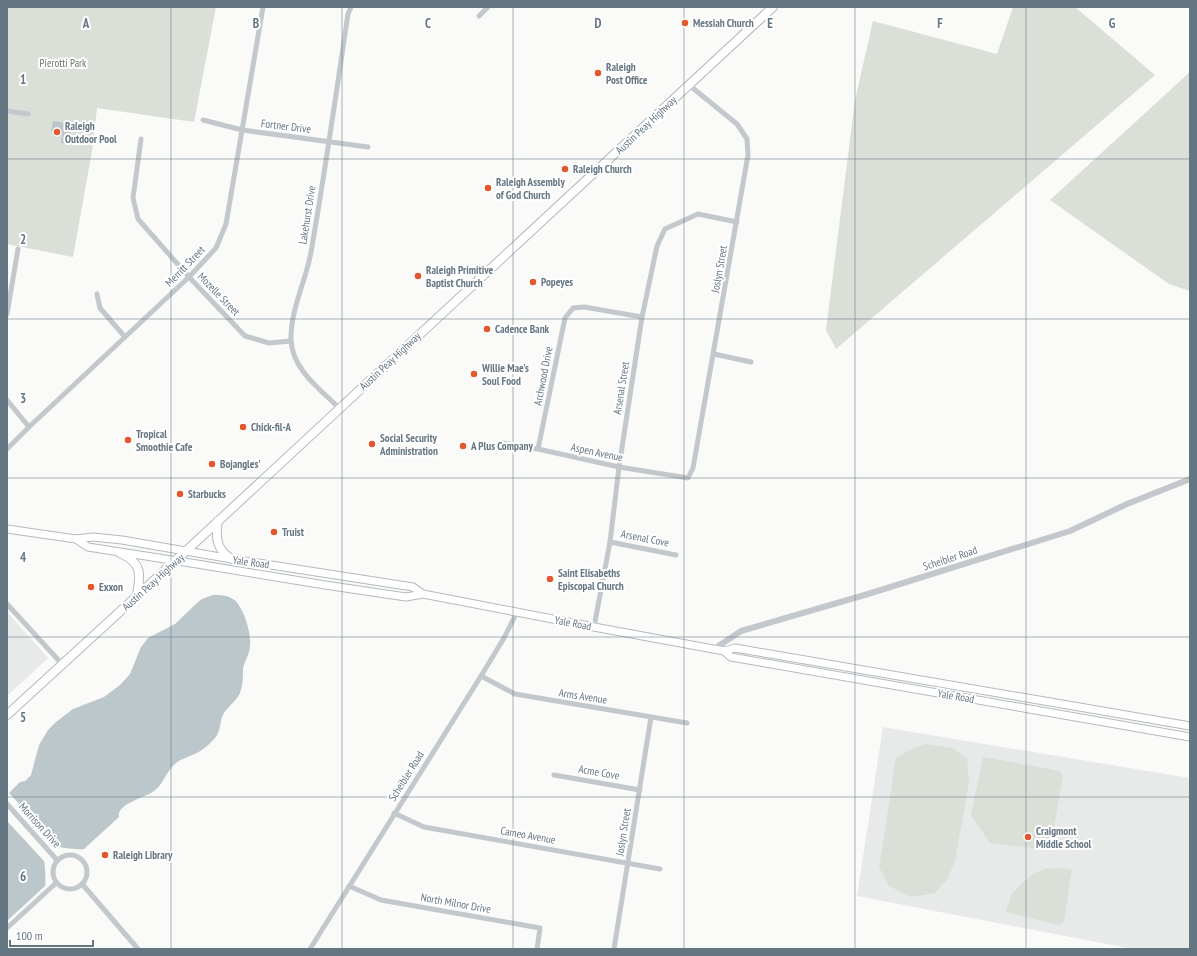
<svg xmlns="http://www.w3.org/2000/svg" width="1197" height="956" font-family="'PT Sans Narrow',sans-serif">
<style>
.built{fill:#e8e9e9}
.green{fill:#dadfd7}
.water{fill:#bbc7cb}
.lines{fill:none;stroke-linecap:round;stroke-linejoin:round}
.secondary-casing{stroke:#b3babf;stroke-width:9}
.primary-casing{stroke:#b5babe;stroke-width:10}
.minor{stroke:#c3c8cc;stroke-width:5}
.tertiary{stroke:#c3c8cc;stroke-width:6}
.secondary{stroke:#fff;stroke-width:7}
.primary{stroke:#fff;stroke-width:8}
.grid{fill:none;stroke:#657683;stroke-width:1;stroke-opacity:0.55}
.poi-dot{fill:#e4572e;stroke:#fff;stroke-width:1.5}
.labels{text-anchor:middle;stroke-width:4;stroke-linejoin:round;paint-order:stroke}
.poi-label{font-size:11px;font-weight:bold;fill:#657683;stroke:#fff;text-anchor:start}
.park-label{font-size:11px;fill:#687a64;stroke:#fff}
.street-label{font-size:11px;fill:#657683;stroke:#fff}
.grid-label{font-size:13px;text-anchor:middle;font-weight:bold;fill:#657683;stroke:#fff;stroke-width:4;stroke-linejoin:round;paint-order:stroke}
</style>
<rect width="100%" height="100%" fill="#fafaf8"/>
<g class="built">
<polygon points="7,612 48,658 7,696"/>
<polygon points="883,727 1190,778 1190,949 1133,949 857,896"/>
</g>
<g class="green">
<polygon points="7,7 216,7 194,122 97,108 92,151 73,257 7,244"/>
<polygon points="1013,7 1075,7 1155,75 836,349 826,330 855,100 873,21 997,54"/>
<polygon points="1190,72 1190,291 1169,284 1050,200"/>
<polygon points="925,744 952,748 967,758 969,782 955,861 948,878 935,893 911,897 889,886 879,867 880,862 896,758 909,750"/>
<polygon points="983,757 1060,771 1063,776 1050,850 990,843 971,815"/>
<polygon points="1058,868 1072,870 1064,921 1059,925 1006,912 1011,895 1021,884 1033,874 1044,869"/>
</g>
<g class="water">
<polygon points="53,121 72,124 69,144 61,143 62,134 51,132"/>
<path d="M213 595C220 595 227 595 233 599 243 605 252 634 250 646 250 654 244 661 243 669 243 677 243 685 240 693 236 702 226 707 222 717 220 724 220 731 216 737 210 744 203 750 195 754 188 757 181 759 176 763 165 772 163 787 151 793 142 798 116 805 119 817L84 849C83 850 62 848 60 847L9 793 20 782 25 781 31 775 39 745 48 730 56 722 73 709 104 697 120 685 130 674 141 647 148 638 175 624 197 603 202 599Z"/>
<path d="M7 821 44 861C45 863 46 884 45 886L7 921Z"/>
</g>
<g class="lines">
<defs>
<g id="secondary">
<polyline points="7,529 76,539 93,537 122,540 232,559 413,587 423,594"/>
<polyline points="76,539 88,547 197,564 325,585 406,597 423,594 594,627 724,651 735,648 1190,726"/>
<polyline points="724,651 731,657 1190,737"/>
</g>
<g id="primary">
<path d="M218 521C215 538 217 551 232 559"/>
<path d="M120 553C142 563 141 573 137 595"/>
<polyline points="7,715 186,551 773,7"/>
</g>
</defs>
<use href="#secondary" class="secondary-casing"/>
<use href="#primary" class="primary-casing"/>
<g class="minor">
<polyline points="479,16 488,7"/>
<polyline points="7,111 28,114"/>
<polyline points="203,120 242,130 368,147"/>
<polyline points="141,139 133,198 138,219 189,277 245,336 269,343 291,341"/>
<polyline points="97,294 100,308 125,337"/>
<polyline points="7,314 18,249"/>
<polyline points="714,354 751,362"/>
<polyline points="7,400 29,427"/>
<path d="M339 408C320 389 293 370 291 341 290 310 306 281 311 252 325 173 336 94 348 14L351 7"/>
<polyline points="503,443 538,449 619,467 688,478 693,468 748,155 747,139 737,124 689,85"/>
<polyline points="7,449 29,427 189,277 216,248 226,224 263,7"/>
<polyline points="538,449 565,318 573,308 584,307 642,317"/>
<polyline points="610,542 676,555"/>
<polyline points="7,604 62,664"/>
<polyline points="594,627 610,542 619,467 642,317 657,246 665,229 698,214 737,222"/>
<polyline points="481,676 515,694 687,723"/>
<polyline points="554,775 640,790"/>
<polyline points="7,804 57,860"/>
<polyline points="394,813 424,827 660,869"/>
<circle cx="70" cy="872" r="17"/>
<polyline points="83,885 138,949"/>
<polyline points="349,886 381,900 540,928 537,949"/>
<polyline points="7,928 56,883"/>
<polyline points="310,949 481,676 504,638 517,612"/>
<polyline points="614,949 651,717"/>
</g>
<polyline class="tertiary" points="714,649 741,631 868,594 1070,531 1127,504 1190,479"/>
<use href="#secondary" class="secondary"/>
<use href="#primary" class="primary"/>
</g>
<path class="grid" d="M171 7V949M342 7V949M513 7V949M684 7V949M855 7V949M1026 7V949M7 159H1190M7 319H1190M7 478H1190M7 637H1190M7 797H1190"/>
<g class="poi-dot">
<circle cx="685" cy="23" r="4"/>
<circle cx="598" cy="73" r="4"/>
<circle cx="57" cy="132" r="4"/>
<circle cx="565" cy="169" r="4"/>
<circle cx="488" cy="188" r="4"/>
<circle cx="418" cy="276" r="4"/>
<circle cx="533" cy="282" r="4"/>
<circle cx="487" cy="329" r="4"/>
<circle cx="474" cy="374" r="4"/>
<circle cx="243" cy="427" r="4"/>
<circle cx="128" cy="440" r="4"/>
<circle cx="372" cy="444" r="4"/>
<circle cx="463" cy="446" r="4"/>
<circle cx="212" cy="464" r="4"/>
<circle cx="180" cy="494" r="4"/>
<circle cx="274" cy="532" r="4"/>
<circle cx="550" cy="579" r="4"/>
<circle cx="91" cy="587" r="4"/>
<circle cx="1028" cy="837" r="4"/>
<circle cx="105" cy="855" r="4"/>
</g>
<g class="labels">
<g class="poi-label">
<text x="693" y="27">Messiah Church</text>
<text x="606" y="71">Raleigh<tspan x="606" dy="13">Post Office</tspan></text>
<text x="65" y="130">Raleigh<tspan x="65" dy="13">Outdoor Pool</tspan></text>
<text x="573" y="173">Raleigh Church</text>
<text x="496" y="186">Raleigh Assembly<tspan x="496" dy="13">of God Church</tspan></text>
<text x="426" y="274">Raleigh Primitive<tspan x="426" dy="13">Baptist Church</tspan></text>
<text x="541" y="286">Popeyes</text>
<text x="495" y="333">Cadence Bank</text>
<text x="482" y="372">Willie Mae's<tspan x="482" dy="13">Soul Food</tspan></text>
<text x="251" y="431">Chick-fil-A</text>
<text x="136" y="438">Tropical<tspan x="136" dy="13">Smoothie Cafe</tspan></text>
<text x="380" y="442">Social Security<tspan x="380" dy="13">Administration</tspan></text>
<text x="471" y="450">A Plus Company</text>
<text x="220" y="468">Bojangles'</text>
<text x="188" y="498">Starbucks</text>
<text x="282" y="536">Truist</text>
<text x="558" y="577">Saint Elisabeths<tspan x="558" dy="13">Episcopal Church</tspan></text>
<text x="99" y="591">Exxon</text>
<text x="1036" y="835">Craigmont<tspan x="1036" dy="13">Middle School</tspan></text>
<text x="113" y="859">Raleigh Library</text>
</g>
<g class="park-label">
<text x="63" y="67">Pierotti Park</text>
</g>
<g class="street-label">
<text transform="translate(646 125) rotate(-43)" y="4">Austin Peay Highway</text>
<text transform="translate(286 126) rotate(7)" y="4">Fortner Drive</text>
<text transform="translate(307 215) rotate(-81)" y="4">Lakehurst Drive</text>
<text transform="translate(185 266) rotate(-46)" y="4">Merritt Street</text>
<text transform="translate(719 269) rotate(-80)" y="4">Joslyn Street</text>
<text transform="translate(219 294) rotate(46)" y="4">Mozelle Street</text>
<text transform="translate(390 361) rotate(-43)" y="4">Austin Peay Highway</text>
<text transform="translate(543 376) rotate(-79)" y="4">Archwood Drive</text>
<text transform="translate(621 388) rotate(-81)" y="4">Arsenal Street</text>
<text transform="translate(597 452) rotate(12)" y="4">Aspen Avenue</text>
<text transform="translate(645 538) rotate(11)" y="4">Arsenal Cove</text>
<text transform="translate(950 558) rotate(-18)" y="4">Scheibler Road</text>
<text transform="translate(251 562) rotate(8)" y="4">Yale Road</text>
<text transform="translate(153 582) rotate(-42)" y="4">Austin Peay Highway</text>
<text transform="translate(573 623) rotate(11)" y="4">Yale Road</text>
<text transform="translate(583 696) rotate(9)" y="4">Arms Avenue</text>
<text transform="translate(956 696) rotate(10)" y="4">Yale Road</text>
<text transform="translate(599 772) rotate(10)" y="4">Acme Cove</text>
<text transform="translate(406 776) rotate(-58)" y="4">Scheibler Road</text>
<text transform="translate(40 825) rotate(48)" y="4">Morrison Drive</text>
<text transform="translate(623 832) rotate(-81)" y="4">Joslyn Street</text>
<text transform="translate(528 835) rotate(10)" y="4">Cameo Avenue</text>
<text transform="translate(456 903) rotate(10)" y="4">North Milnor Drive</text>
</g>
</g>
<g class="grid-label">
<text x="86" y="28">A</text>
<text x="256" y="28">B</text>
<text x="428" y="28">C</text>
<text x="598" y="28">D</text>
<text x="770" y="28">E</text>
<text x="940" y="28">F</text>
<text x="1112" y="28">G</text>
<text x="23" y="84">1</text>
<text x="23" y="244">2</text>
<text x="23" y="403">3</text>
<text x="23" y="562">4</text>
<text x="23" y="722">5</text>
<text x="23" y="881">6</text>
</g>
<rect width="1197" height="956" fill="none" stroke="#657683" stroke-width="16"/>
<path d="M10 940v6h83v-6" fill="none" stroke="#657683" stroke-width="2"/>
<text x="16" y="940" font-size="12" fill="#657683" stroke="#ffffff" stroke-width="3" paint-order="stroke">100 m</text>
</svg>
